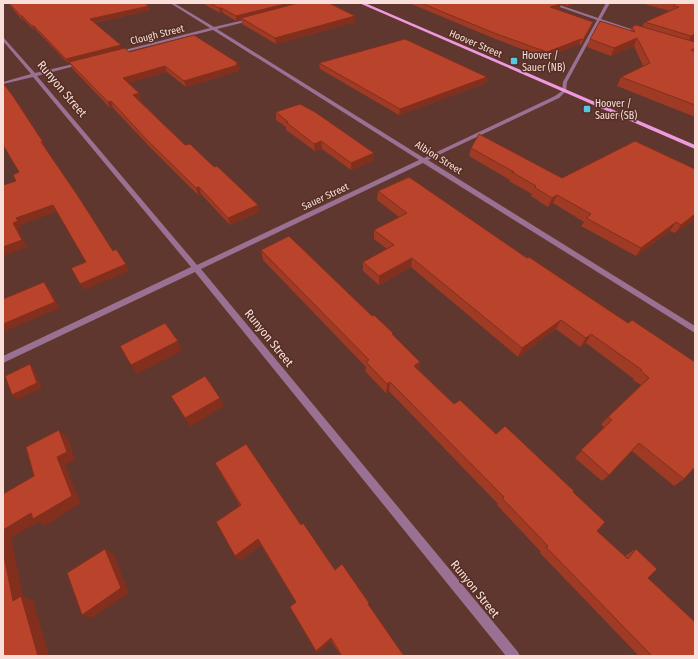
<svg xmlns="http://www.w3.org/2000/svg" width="698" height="659" font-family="'Fira Sans Condensed',sans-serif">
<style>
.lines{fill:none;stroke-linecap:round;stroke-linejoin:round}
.street{fill:#9a7192;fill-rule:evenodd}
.primary{fill:#ee9adf;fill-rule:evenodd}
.wall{fill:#9f3a25}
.shaded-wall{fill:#822f1e}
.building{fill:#b9432b;stroke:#822f1e}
.poi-dot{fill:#56c9e1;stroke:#542d24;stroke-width:1.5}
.labels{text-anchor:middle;stroke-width:3;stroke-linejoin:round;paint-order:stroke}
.far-street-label{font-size:10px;fill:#f8dfd9;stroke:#542d24}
.far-poi-label{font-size:10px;fill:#f8dfd9;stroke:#542d24;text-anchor:start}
.street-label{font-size:12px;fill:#f8dfd9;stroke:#542d24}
</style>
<rect width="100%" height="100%" fill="#5f372e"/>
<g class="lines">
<polygon class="street" points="170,3 174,3 214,27 253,18 253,20 217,29 424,158 555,96 562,91 563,82 597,20 548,3 554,3 598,18 606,3 610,3 601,19 643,33 640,34 600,21 567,82 566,91 559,98 428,160 695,326 695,333 423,163 201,269 518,652 520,656 506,656 195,272 3,363 3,356 191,267 33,77 3,84 3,82 31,74 3,41 3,37 35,73 82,62 82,64 37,76 197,265 419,160 213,30 117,54 117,52 210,28"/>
<polygon class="primary" points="359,3 365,3 695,145 695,149"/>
</g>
<g class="wall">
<polygon points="8,3 144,3 149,6 150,10 94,23 122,49 129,52 238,63 239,71 186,87 167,72 128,83 139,93 141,99 139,100 185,145 259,212 230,225 201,194 198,195 150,147 113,108 110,108 72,68 70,63 68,63 36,30 34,30 24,20 23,21"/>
<polygon points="202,3 329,3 355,22 276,44 242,24 241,20 236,21 223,13 220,13"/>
<polygon points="409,3 576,3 568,6 561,4 559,9 557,9 593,22 591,27 581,45 579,44 545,58 493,38"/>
<polygon points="641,3 695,3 695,40 693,42 695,42 695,117 617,86 621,77 643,66 634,46 611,56 587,47 590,39 630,31 632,27 642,27 645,22 670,11"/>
<polygon points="319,63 487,77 486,83 399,115 320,69"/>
<polygon points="276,112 374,160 351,170 322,149 315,151 286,130 286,127 276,120"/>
<polygon points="471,148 562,178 695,219 675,233 670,231 636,256 581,226 584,222 553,203 548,207 531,196 532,194 509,181 510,180 469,156"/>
<polygon points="378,191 527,258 628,323 694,365 684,479 674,486 632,451 609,475 602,481 575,458 604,427 601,424 608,417 641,385 633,380 634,379 586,343 580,347 556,329 518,357 411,267 379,285 363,271 363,262 387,249 374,239 374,230 399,217 377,200"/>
<polygon points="261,250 372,316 393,333 393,335 420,362 419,370 454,404 496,434 573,492 597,531 625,557 626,555 636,549 648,578 695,656 639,656 540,553 541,552 497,505 498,504 389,391 386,393 365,371 366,367 263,260"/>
<polygon points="215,463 301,525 335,570 369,606 404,656 341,656 331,641 317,653 290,607 296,602 261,545 239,561 235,556 240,506"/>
</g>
<g class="shaded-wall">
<polygon points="289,3 309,3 241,18 241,20 236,21 236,16"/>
<polygon points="569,3 576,3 568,6"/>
<polygon points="561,4 559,9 549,12 550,7"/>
<polygon points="149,6 150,10 92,23 90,19"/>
<polygon points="219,8 222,8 223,13 220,13"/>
<polygon points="21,16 22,16 24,20 23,21"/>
<polygon points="355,16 355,22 276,44 275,38"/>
<polygon points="593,22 591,27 581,45 583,40"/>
<polygon points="32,26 34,26 36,30 34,30"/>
<polygon points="695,34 695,40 686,45 691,36"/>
<polygon points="637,38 634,46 611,56 614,48"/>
<polygon points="581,39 579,44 545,58 547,52"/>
<polygon points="121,45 122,50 68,63 66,59"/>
<polygon points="238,63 239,71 186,87 184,81"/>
<polygon points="165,66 167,72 125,84 123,78"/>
<polygon points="487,77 486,83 399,115 400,109"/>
<polygon points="139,93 141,99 135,101 133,95"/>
<polygon points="111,101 113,108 110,108 108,102"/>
<polygon points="321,141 322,149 315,151 314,144"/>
<polygon points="41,142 43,142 47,148 44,149"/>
<polygon points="374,153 374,160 351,170 351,163"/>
<polygon points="199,187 201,194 198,195 196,188"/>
<polygon points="557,195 553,203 548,207 552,198"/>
<polygon points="53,205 57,212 20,225 22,228 18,229 27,247 3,256 3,247 13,223 16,218"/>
<polygon points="258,205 259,212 230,225 228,218"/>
<polygon points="695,214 695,219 675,233 681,225"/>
<polygon points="676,222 670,231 636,256 641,248"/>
<polygon points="412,258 411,267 379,285 379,276"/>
<polygon points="126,264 129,271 84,290 80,284"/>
<polygon points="44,282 49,288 60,308 3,332 3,324"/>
<polygon points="561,320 556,329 518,357 522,348"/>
<polygon points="591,334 586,343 580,347 586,338"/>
<polygon points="178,341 182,351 137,374 131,365"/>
<polygon points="420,362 418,371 414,366"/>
<polygon points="30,364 34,369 42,388 17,400 12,395"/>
<polygon points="390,382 389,391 386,393 387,384"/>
<polygon points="220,398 224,406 190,427 185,418"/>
<polygon points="59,430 68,438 75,460 65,465 81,503 44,526 38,522 11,538 23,596 33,600 49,656 38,656 13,601 3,551 3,530 57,457"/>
<polygon points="258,539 261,545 239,561 235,556"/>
<polygon points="105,549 114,554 129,593 92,618 82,615"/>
<polygon points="331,638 331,641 317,653 316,651"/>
</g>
<g class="building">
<polygon points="9,3 144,3 149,6 90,19 121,45 66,59 34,26 32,26 22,16 21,16"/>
<polygon points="210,3 289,3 236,16 222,8 219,8"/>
<polygon points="298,3 329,3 355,16 275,38 241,18"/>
<polygon points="421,3 560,3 561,4 550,7 593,22 583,40 581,39 547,52 494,33"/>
<polygon points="671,3 695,3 695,34 691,36 645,22 679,7 673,6 676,4"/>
<polygon points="600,21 635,32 632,27 636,25 695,42 695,48 691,50 695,52 695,105 621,77 650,63 637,38 614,48 590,39"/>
<polygon points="194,35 238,63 236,64 238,65 184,81 165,66 123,78 139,93 133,95 185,145 190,144 214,167 217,166 258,205 228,218 199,187 196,188 147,140 111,101 108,102 69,62 125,48 129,52"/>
<polygon points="405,39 487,77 400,109 319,63"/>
<polygon points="3,83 13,96 43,142 41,142 78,196 113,251 116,249 126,264 80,284 71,268 86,262 53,205 16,218 18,221 13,223 22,240 3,247 3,185 16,181 13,175 19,172 3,145"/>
<polygon points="300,104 315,112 374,153 351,163 321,141 314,144 286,122 288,122 276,112"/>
<polygon points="479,134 562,178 635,141 695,169 695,214 681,225 676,222 641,248 586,218 591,214 557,195 552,198 534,187 536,186 512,172 514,172 471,148"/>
<polygon points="409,177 527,258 529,257 628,323 632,320 695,362 695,364 694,365 695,366 695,467 684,479 639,443 609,475 581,450 612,420 608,417 649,378 641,371 642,370 591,334 586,338 561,320 522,348 412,258 379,276 363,262 394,245 374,230 407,213 378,191"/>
<polygon points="289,236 372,316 374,315 393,333 392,334 420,362 414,366 454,404 460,400 496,434 505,426 574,491 573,492 605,522 597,531 628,559 636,549 657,569 648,578 695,622 695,656 652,656 546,547 548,546 502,498 504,497 390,382 387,384 366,362 369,360 261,250"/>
<polygon points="44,282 55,302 3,324 3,299"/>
<polygon points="165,323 178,341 131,365 120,346"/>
<polygon points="30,364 37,383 12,395 5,376"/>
<polygon points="205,376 220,398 185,418 171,396"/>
<polygon points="59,430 67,452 57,457 72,496 33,519 31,513 3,530 3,494 34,476 26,447"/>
<polygon points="246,444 301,525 303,523 335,570 342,564 369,603 368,604 404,656 342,656 331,638 316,651 290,607 296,602 258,539 235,556 216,522 241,505 215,463"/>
<polygon points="105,549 121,588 82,615 67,573"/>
<polygon points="3,551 13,601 21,596 38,656 3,656"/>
</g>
<g class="poi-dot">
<rect x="510" y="57" width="8" height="8" rx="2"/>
<rect x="583" y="105" width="8" height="8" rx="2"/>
</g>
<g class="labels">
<g class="far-street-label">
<text transform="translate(157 34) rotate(-14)" y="4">Clough Street</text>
<text transform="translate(476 43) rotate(23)" y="4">Hoover Street</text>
<text transform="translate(439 157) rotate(32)" y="4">Albion Street</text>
<text transform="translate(325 196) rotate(-25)" y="4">Sauer Street</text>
</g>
<g class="far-poi-label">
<text x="522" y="59">Hoover /<tspan x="522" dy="12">Sauer (NB)</tspan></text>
<text x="595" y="107">Hoover /<tspan x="595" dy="12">Sauer (SB)</tspan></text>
</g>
<g class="street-label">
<text transform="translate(62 89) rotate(50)" y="4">Runyon Street</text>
<text transform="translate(269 338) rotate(51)" y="4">Runyon Street</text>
<text transform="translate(475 589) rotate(51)" y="4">Runyon Street</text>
</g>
</g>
<rect width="698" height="659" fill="none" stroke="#f8dfd9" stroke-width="8"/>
</svg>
